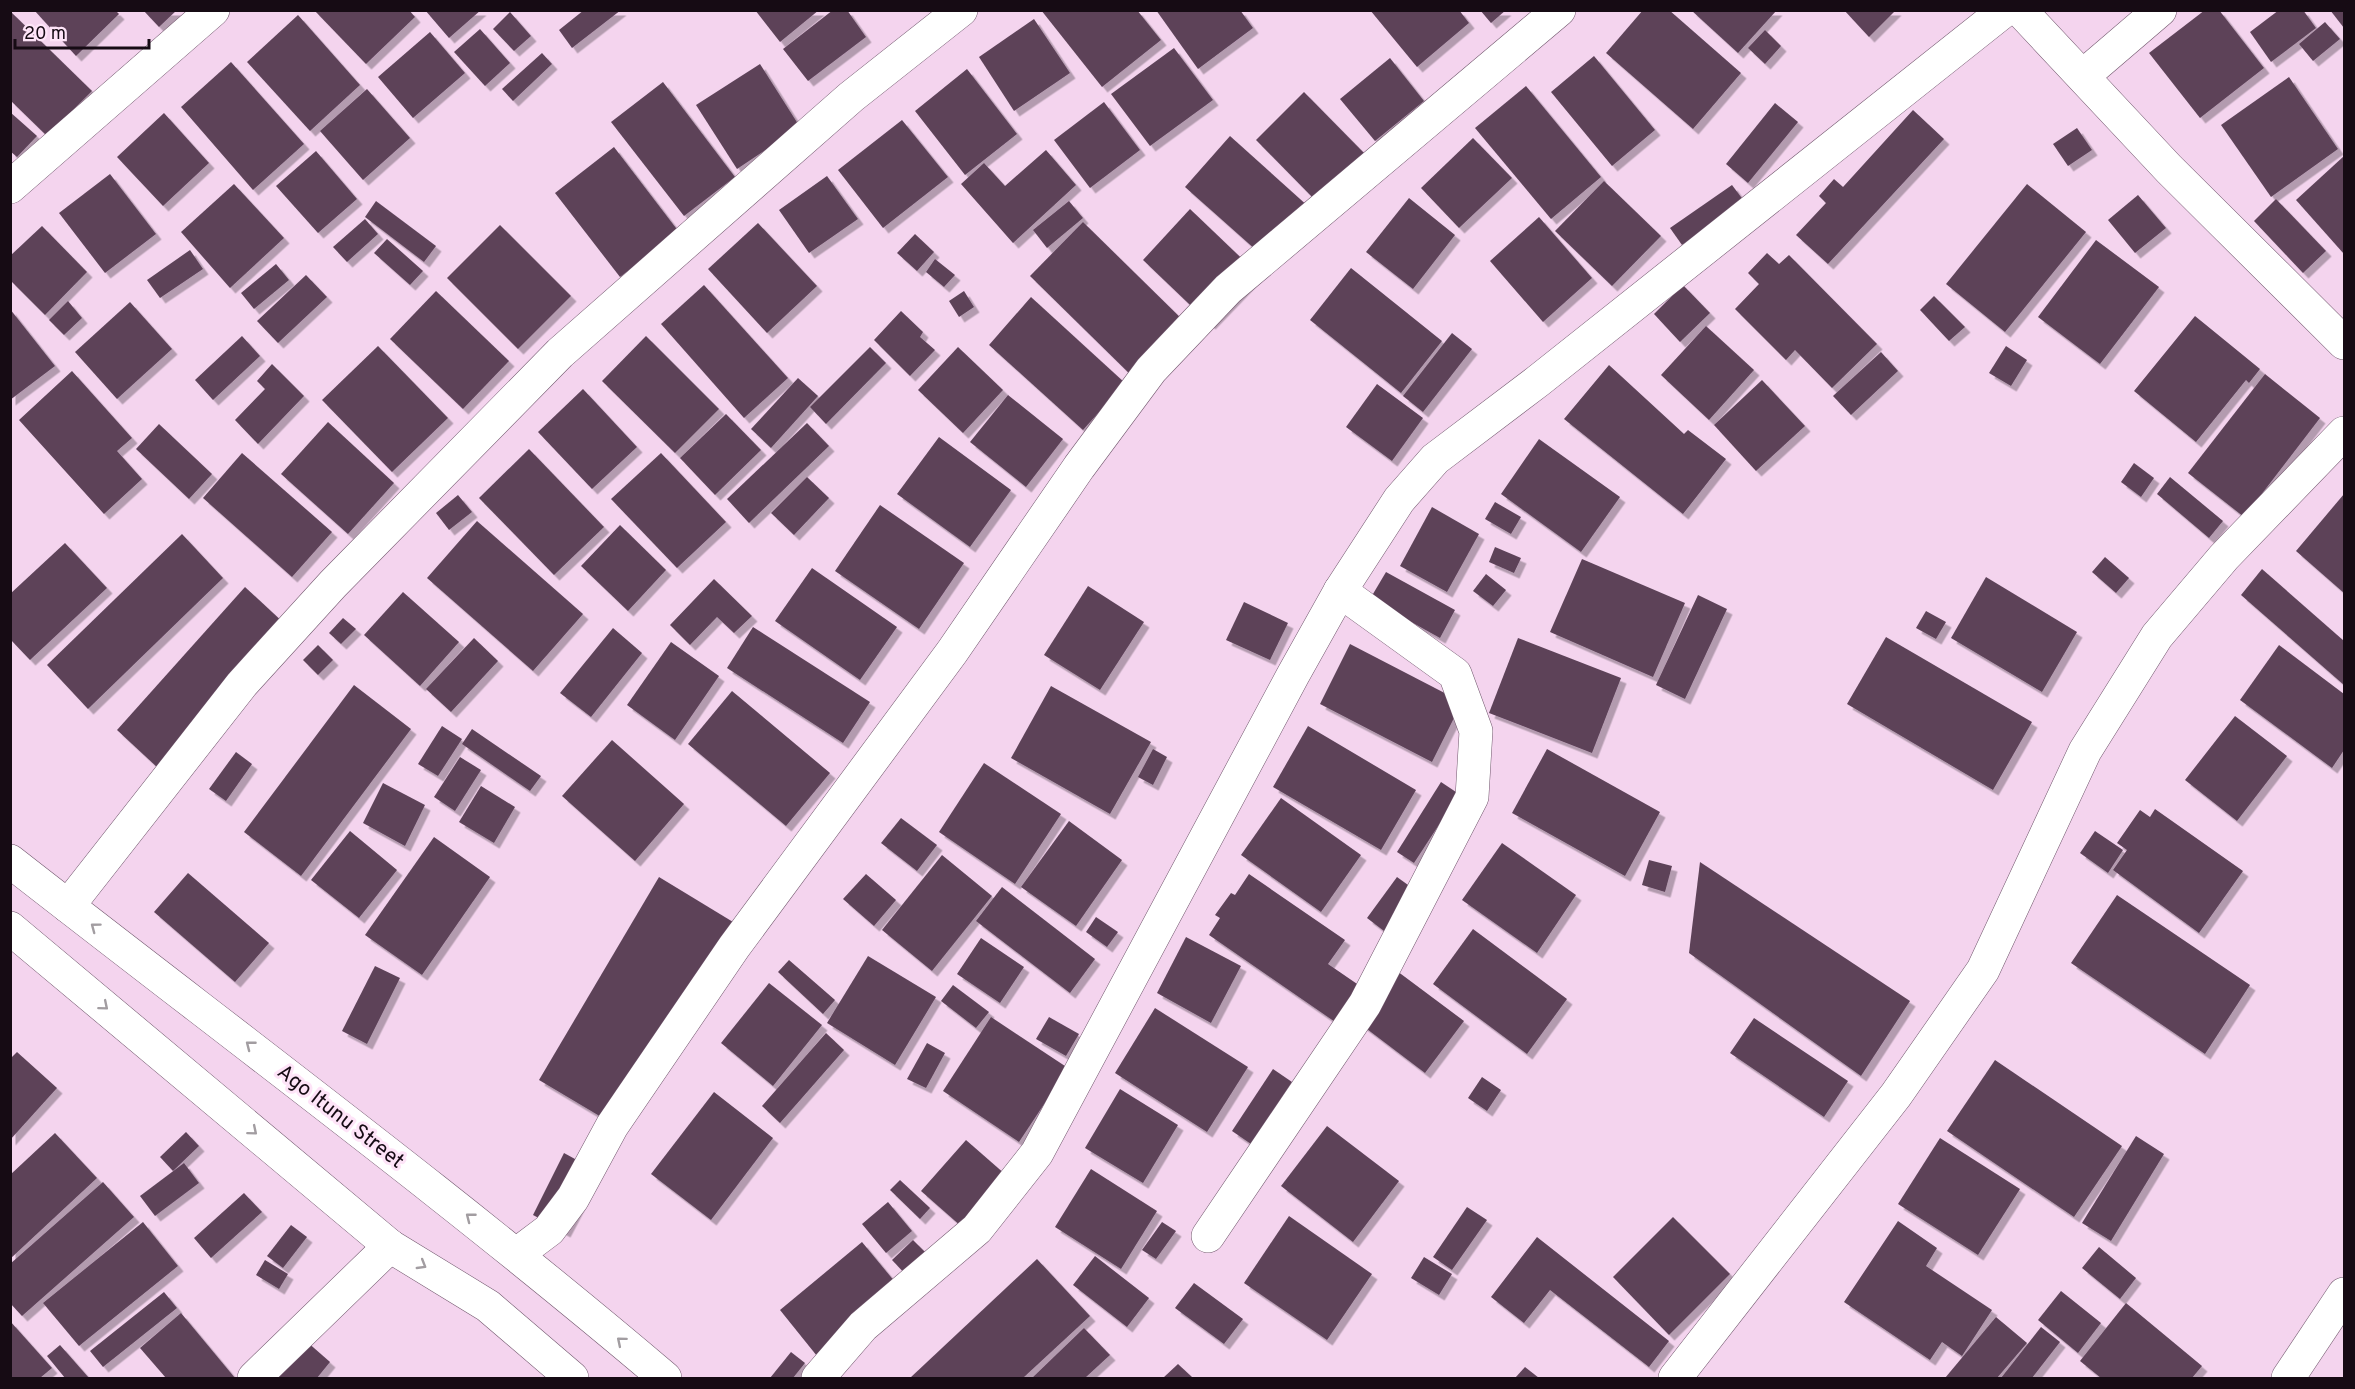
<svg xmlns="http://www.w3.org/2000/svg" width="2355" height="1389" font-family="Overpass,sans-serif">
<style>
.building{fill:#5d4359;filter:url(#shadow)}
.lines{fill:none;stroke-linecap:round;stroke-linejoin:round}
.minor-casing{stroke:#71576d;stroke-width:34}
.secondary-casing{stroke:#71576d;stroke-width:34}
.minor{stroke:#fff;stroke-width:33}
.secondary{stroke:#fff;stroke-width:33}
.oneway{stroke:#a29da1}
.labels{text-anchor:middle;stroke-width:6;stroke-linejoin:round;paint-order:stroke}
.street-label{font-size:21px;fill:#160b14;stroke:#fee4f8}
</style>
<defs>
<filter id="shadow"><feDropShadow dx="5.5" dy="5.5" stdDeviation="0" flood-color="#0004"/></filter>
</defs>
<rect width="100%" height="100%" fill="#f4d4ee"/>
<g class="building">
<polygon points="34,10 115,10 119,14 76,56"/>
<polygon points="143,10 177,10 159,27"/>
<polygon points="314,10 409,10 415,17 366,64"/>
<polygon points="425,10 481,10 449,38"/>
<polygon points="584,10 621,10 572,48 559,30"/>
<polygon points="755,10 819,10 780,42"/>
<polygon points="833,10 847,10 866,37 808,81 783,49"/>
<polygon points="1041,10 1137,10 1161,40 1102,87"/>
<polygon points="1156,10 1240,10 1253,28 1198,69"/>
<polygon points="1370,10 1459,10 1469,23 1417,67"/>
<polygon points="1480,10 1506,10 1491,23"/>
<polygon points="1643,10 1669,10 1741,73 1693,129 1606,53"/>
<polygon points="1691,10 1777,10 1738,53"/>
<polygon points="1844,10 1896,10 1869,37"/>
<polygon points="2205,10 2219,10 2264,68 2200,118 2149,53"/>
<polygon points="2279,10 2303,10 2316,28 2271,62 2250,32"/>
<polygon points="2330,10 2344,10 2344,28"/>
<polygon points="10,11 92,91 47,136 10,100"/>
<polygon points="510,12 531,36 514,51 493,29"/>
<polygon points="298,15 360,85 310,131 247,62"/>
<polygon points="1034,19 1070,73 1014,111 979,57"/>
<polygon points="2325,22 2340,39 2313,61 2299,44"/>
<polygon points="480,29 510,63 485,86 454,52"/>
<polygon points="1765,30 1781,46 1765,64 1748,48"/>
<polygon points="430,32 465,73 413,118 378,77"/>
<polygon points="1174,48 1213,100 1150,146 1111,94"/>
<polygon points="542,53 552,64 513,101 502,89"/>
<polygon points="1594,56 1655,130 1612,166 1551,92"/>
<polygon points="1390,58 1424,101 1375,141 1340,99"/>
<polygon points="231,62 304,144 253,190 181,107"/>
<polygon points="760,64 800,127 737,169 696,105"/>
<polygon points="967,69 1017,134 965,175 915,111"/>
<polygon points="2289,77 2338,149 2271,197 2221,125"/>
<polygon points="663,82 735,177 684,216 611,122"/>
<polygon points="1526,86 1601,177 1551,219 1475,128"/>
<polygon points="367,89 410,138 363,180 320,131"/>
<polygon points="1304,92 1364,153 1316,201 1256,140"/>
<polygon points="1104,102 1140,150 1090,188 1054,140"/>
<polygon points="1775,103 1798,122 1748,183 1726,164"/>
<polygon points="1913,110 1944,139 1828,264 1796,235 1826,203 1819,196 1834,179 1843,187"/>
<polygon points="10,112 37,136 17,157 10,151"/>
<polygon points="164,113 209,163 163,206 117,157"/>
<polygon points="902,120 948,177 883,228 838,170"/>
<polygon points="2077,128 2092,150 2068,166 2053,144"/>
<polygon points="1230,136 1310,208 1265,258 1185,187"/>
<polygon points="1473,138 1512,178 1459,228 1421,188"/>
<polygon points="614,147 679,232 620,277 555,193"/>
<polygon points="1046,150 1076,185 1013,243 961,184 984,163 1005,186"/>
<polygon points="316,151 357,199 318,233 276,186"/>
<polygon points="2344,156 2344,254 2296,200"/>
<polygon points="110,174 156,234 105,273 59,213"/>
<polygon points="827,176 858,219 809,253 779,210"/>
<polygon points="1604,181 1661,236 1612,286 1555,231"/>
<polygon points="234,184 284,238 230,288 181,232"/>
<polygon points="2027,184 2086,232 2005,332 1946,284"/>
<polygon points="1732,185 1744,201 1682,245 1670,228"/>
<polygon points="2138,195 2166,228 2135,253 2108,220"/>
<polygon points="1409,198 1455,235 1413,289 1366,252"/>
<polygon points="2276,199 2326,251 2303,273 2254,221"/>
<polygon points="376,201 436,246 424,262 365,217"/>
<polygon points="1069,201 1083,218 1047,248 1033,230"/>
<polygon points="1190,209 1258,274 1210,324 1143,260"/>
<polygon points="1539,217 1592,278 1543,322 1490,261"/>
<polygon points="365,219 378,234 347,262 333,247"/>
<polygon points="1083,222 1190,327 1137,381 1030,276"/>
<polygon points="758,223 817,286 767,333 708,269"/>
<polygon points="500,225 571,296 518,349 447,278"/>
<polygon points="42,226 87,272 45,315 10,280 10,256"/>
<polygon points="915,234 934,252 917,271 897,253"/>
<polygon points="387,239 423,271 410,285 374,253"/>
<polygon points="2096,240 2159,287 2100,364 2038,317"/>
<polygon points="190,250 203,269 160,298 147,280"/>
<polygon points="1767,253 1779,264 1789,255 1877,344 1832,388 1795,350 1786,360 1735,309 1759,284 1748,273"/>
<polygon points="935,259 955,275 944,287 926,272"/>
<polygon points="276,264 289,280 254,309 241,293"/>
<polygon points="1351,268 1442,341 1401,393 1310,320"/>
<polygon points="306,275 327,297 278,343 257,321"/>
<polygon points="704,285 788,378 744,418 661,324"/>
<polygon points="1683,285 1710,313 1680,342 1654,314"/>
<polygon points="436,291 509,361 463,409 390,339"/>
<polygon points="964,291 974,307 959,317 949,301"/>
<polygon points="1934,296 1965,327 1949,341 1920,310"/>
<polygon points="1031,297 1125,383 1083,430 989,345"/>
<polygon points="68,301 82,318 64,335 49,320"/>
<polygon points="130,302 172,349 117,399 75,352"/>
<polygon points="10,309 55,366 10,400"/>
<polygon points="901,311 923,332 920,337 935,350 910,376 874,340"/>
<polygon points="2195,316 2260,369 2249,383 2246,380 2196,442 2134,391"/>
<polygon points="1706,326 1754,370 1709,420 1661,375"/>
<polygon points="1452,333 1472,349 1423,412 1403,396"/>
<polygon points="242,336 260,356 213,400 195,380"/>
<polygon points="646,336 719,409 675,453 602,381"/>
<polygon points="378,346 448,418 392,472 322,400"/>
<polygon points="2006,346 2027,360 2011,386 1989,373"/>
<polygon points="870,347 886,363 826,424 810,407"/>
<polygon points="958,347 1003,390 963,433 918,390"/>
<polygon points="1881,352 1898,371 1851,415 1833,396"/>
<polygon points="272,364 304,396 258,444 235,420 265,389 257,381"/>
<polygon points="1609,365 1684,434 1688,430 1726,459 1683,514 1564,419"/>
<polygon points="72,371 132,438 117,451 142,479 104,514 19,420"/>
<polygon points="2265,374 2320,418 2244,517 2188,473"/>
<polygon points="798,378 818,396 771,448 751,429"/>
<polygon points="1762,380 1805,426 1756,471 1714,425"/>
<polygon points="1377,384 1423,418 1392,461 1346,427"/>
<polygon points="583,389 637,447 592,489 538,432"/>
<polygon points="1008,395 1063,439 1026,487 970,442"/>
<polygon points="726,414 761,450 715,495 680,458"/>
<polygon points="328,422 394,483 348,534 281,474"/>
<polygon points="807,423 829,446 749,523 727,499"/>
<polygon points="159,424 212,474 189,499 136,449"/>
<polygon points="939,437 1011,490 970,547 897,494"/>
<polygon points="1539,439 1620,497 1581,552 1501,494"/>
<polygon points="529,449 604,527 554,575 479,498"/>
<polygon points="242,453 332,532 292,577 203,498"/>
<polygon points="661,453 726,522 677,568 611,499"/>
<polygon points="2134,463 2154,478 2141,497 2121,482"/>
<polygon points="807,477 829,498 794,535 771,513"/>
<polygon points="2170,477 2223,521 2209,538 2157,494"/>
<polygon points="2344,494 2344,593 2296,551"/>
<polygon points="458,495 472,512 449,530 436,513"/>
<polygon points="1495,502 1521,517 1511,534 1485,519"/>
<polygon points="880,505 964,563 919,629 835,571"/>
<polygon points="1432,507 1479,534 1447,592 1400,566"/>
<polygon points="477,521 583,614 533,671 427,578"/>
<polygon points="620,525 666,570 628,611 581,566"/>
<polygon points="182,534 223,578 88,709 47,665"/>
<polygon points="65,543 107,588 30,660 10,639 10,594"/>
<polygon points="1495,547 1521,558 1514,573 1489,562"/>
<polygon points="2105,557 2129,578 2116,593 2092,572"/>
<polygon points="1582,559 1685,603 1653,677 1550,632"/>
<polygon points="812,568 897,627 860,680 775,621"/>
<polygon points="2262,569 2344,641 2344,685 2241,595"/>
<polygon points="1386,572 1455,610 1440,638 1370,599"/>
<polygon points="1486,574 1506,590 1493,606 1473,591"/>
<polygon points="1986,577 2077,632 2042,692 1951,638"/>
<polygon points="714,579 752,616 734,633 717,617 690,645 670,625"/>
<polygon points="1088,586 1144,622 1100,690 1044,655"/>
<polygon points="245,587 286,625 158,768 117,730"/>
<polygon points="403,592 459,642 420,686 364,635"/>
<polygon points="1698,595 1727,609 1685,699 1656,685"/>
<polygon points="1244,602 1288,623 1270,660 1226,640"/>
<polygon points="1926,611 1946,622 1936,639 1916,628"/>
<polygon points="343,618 356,629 341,644 329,633"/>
<polygon points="753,627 870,702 843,743 727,668"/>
<polygon points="613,628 642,653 591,717 560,693"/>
<polygon points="1886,637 2032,722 1993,790 1847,704"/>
<polygon points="474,638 498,661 451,712 426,689"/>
<polygon points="1518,638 1621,678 1592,753 1489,713"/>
<polygon points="671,642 719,676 675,740 627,705"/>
<polygon points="1350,644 1462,702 1432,762 1320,704"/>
<polygon points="318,645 333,660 318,675 303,660"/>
<polygon points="2279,645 2344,694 2344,750 2332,768 2240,700"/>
<polygon points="354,685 411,729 301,876 244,832"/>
<polygon points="1051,686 1151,742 1110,814 1011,758"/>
<polygon points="732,691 830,773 786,826 688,744"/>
<polygon points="2235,716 2287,756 2237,821 2185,780"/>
<polygon points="442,726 462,739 438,776 418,764"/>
<polygon points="1308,726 1416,790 1381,850 1273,787"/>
<polygon points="472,729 541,776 530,791 462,744"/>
<polygon points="612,740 684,804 635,861 562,796"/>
<polygon points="1153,749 1167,757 1153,785 1138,777"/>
<polygon points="1547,749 1660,812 1625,876 1512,813"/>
<polygon points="236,752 252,764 226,801 209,789"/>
<polygon points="460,757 481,770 455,811 434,797"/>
<polygon points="984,763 1061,814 1015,884 939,832"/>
<polygon points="1441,782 1459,794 1414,863 1397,852"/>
<polygon points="383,783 425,805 405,846 363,823"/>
<polygon points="481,786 515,807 494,843 459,822"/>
<polygon points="1281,798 1361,855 1321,912 1241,855"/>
<polygon points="2155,809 2243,871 2199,933 2113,870 2127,850 2117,843 2140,810 2150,817"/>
<polygon points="901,818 937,845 917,871 881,843"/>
<polygon points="1069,821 1122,860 1076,926 1021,887"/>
<polygon points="350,831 397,870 359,918 311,880"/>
<polygon points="2095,831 2123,850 2108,873 2080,853"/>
<polygon points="434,837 490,877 422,975 365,935"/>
<polygon points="1502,843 1576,895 1537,953 1462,900"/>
<polygon points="942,855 992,896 932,971 882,930"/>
<polygon points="1649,860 1672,866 1665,892 1642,885"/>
<polygon points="1700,862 1910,1001 1861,1076 1689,953"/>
<polygon points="188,873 269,943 235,982 154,912"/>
<polygon points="866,874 896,900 874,926 843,899"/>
<polygon points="1249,874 1345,940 1328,964 1363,988 1338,1024 1209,935 1220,918 1215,915 1231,893 1235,895"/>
<polygon points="659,877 738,925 618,1127 539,1080"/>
<polygon points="1397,877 1415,890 1384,931 1367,918"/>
<polygon points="1002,887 1095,959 1070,993 976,921"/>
<polygon points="2117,895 2250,985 2205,1054 2071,963"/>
<polygon points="1096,917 1118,932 1107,947 1086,932"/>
<polygon points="1473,929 1567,999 1527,1054 1433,984"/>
<polygon points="1186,937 1241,966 1211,1023 1157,993"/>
<polygon points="981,938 1024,967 1000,1003 957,974"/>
<polygon points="868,956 936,997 895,1065 827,1023"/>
<polygon points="789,960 835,1000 823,1014 778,972"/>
<polygon points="375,966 400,978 367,1044 342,1031"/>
<polygon points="1397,971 1464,1021 1425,1073 1359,1023"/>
<polygon points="769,983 822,1025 773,1086 721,1043"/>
<polygon points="953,985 989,1012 976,1028 941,1001"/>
<polygon points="1155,1008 1248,1067 1207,1132 1115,1073"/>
<polygon points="991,1017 1068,1068 1019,1142 943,1091"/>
<polygon points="1049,1017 1079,1034 1066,1056 1036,1039"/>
<polygon points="1754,1018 1848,1081 1824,1117 1730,1053"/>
<polygon points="826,1033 844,1050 780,1123 762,1106"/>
<polygon points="927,1043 945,1053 926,1088 907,1079"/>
<polygon points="17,1052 57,1088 10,1140 10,1059"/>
<polygon points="1995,1060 2122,1146 2074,1217 1947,1131"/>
<polygon points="1273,1069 1292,1082 1251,1144 1232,1131"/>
<polygon points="1482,1077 1501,1090 1487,1111 1468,1098"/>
<polygon points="1120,1089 1178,1125 1143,1183 1085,1148"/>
<polygon points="714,1092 773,1138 711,1220 651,1174"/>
<polygon points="1327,1126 1399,1181 1353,1242 1281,1186"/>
<polygon points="186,1132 199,1146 173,1171 160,1157"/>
<polygon points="55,1133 97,1178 10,1259 10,1175"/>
<polygon points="2136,1136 2164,1154 2111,1241 2082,1223"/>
<polygon points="1940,1138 2020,1189 1978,1255 1898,1204"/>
<polygon points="966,1140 1006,1175 962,1227 921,1191"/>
<polygon points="564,1153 597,1171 565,1232 533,1215"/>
<polygon points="184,1163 199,1183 155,1216 140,1196"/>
<polygon points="1091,1169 1157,1211 1121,1269 1055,1227"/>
<polygon points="900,1180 930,1208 920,1219 890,1190"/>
<polygon points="103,1182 134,1217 22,1316 10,1303 10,1264"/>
<polygon points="244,1193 262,1212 211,1258 194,1238"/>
<polygon points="888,1202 912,1231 886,1253 862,1224"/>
<polygon points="1467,1207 1487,1220 1452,1270 1433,1257"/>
<polygon points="1289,1216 1372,1274 1327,1340 1244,1283"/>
<polygon points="1673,1217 1730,1274 1669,1335 1613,1277"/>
<polygon points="1898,1221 1937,1248 1926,1266 1992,1310 1962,1356 1942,1342 1930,1360 1844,1302"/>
<polygon points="143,1222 178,1266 79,1346 43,1303"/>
<polygon points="1162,1222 1176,1231 1156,1259 1142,1250"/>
<polygon points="291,1225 307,1237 283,1268 267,1256"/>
<polygon points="1537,1237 1669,1341 1649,1367 1550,1290 1524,1323 1491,1297"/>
<polygon points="913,1240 931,1258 910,1279 892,1260"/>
<polygon points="862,1242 900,1288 817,1356 780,1310"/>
<polygon points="2099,1247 2136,1278 2120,1299 2082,1268"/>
<polygon points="1095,1256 1149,1298 1127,1327 1073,1285"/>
<polygon points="1424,1257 1452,1274 1439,1295 1411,1278"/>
<polygon points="1037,1259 1090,1316 1023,1378 910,1378"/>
<polygon points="265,1260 288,1274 279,1289 256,1275"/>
<polygon points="1194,1283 1243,1319 1224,1344 1175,1308"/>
<polygon points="2061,1291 2101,1323 2078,1353 2038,1320"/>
<polygon points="164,1292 177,1308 103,1367 90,1351"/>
<polygon points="2126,1303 2202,1366 2192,1378 2101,1378 2080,1361"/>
<polygon points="181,1313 235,1378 166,1378 140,1348"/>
<polygon points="1996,1317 2027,1343 1997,1378 1945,1378"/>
<polygon points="10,1321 52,1368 40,1378 10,1378"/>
<polygon points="2041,1327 2060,1342 2032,1378 2001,1378"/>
<polygon points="1084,1328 1110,1355 1085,1378 1032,1378"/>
<polygon points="306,1341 330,1362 317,1378 275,1378"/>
<polygon points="60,1345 89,1378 65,1378 47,1356"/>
<polygon points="791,1352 805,1363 793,1378 770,1378"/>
<polygon points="1178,1364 1193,1378 1163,1378"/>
<polygon points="1525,1367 1539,1378 1515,1378"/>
</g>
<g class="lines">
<defs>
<g id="minor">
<polyline points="2020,10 2169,169 2344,343"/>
<polyline points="2083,76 2160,10"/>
<polyline points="10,187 213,10"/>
<polyline points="68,906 242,684 333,584 560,353 851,97 961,10"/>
<polyline points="1208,1236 1365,1004 1472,797 1476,731 1455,674 1340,591"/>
<polyline points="517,1254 549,1230 573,1198 612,1126 734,947 952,652 1079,467 1151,370 1228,289 1559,10"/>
<polyline points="254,1378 390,1246"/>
<polyline points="818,1378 863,1326 977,1229 1037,1153 1293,675 1340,591 1399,500 1435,459 1538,381 2005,10"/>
<polyline points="1675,1378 1896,1095 1983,970 2085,751 2157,636 2224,557 2344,433"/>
<polyline points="2288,1378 2344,1294"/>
</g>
<g id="secondary">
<path d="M10 861C230 1033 453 1198 665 1378"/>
<polyline points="10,928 390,1246 488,1306 572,1378"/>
</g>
</defs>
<use href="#minor" class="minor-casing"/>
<use href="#secondary" class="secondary-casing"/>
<use href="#minor" class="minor"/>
<use href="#secondary" class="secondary"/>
</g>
<defs><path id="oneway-chevron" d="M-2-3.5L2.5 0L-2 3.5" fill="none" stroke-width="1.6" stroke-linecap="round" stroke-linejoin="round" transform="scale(1.5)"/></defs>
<g class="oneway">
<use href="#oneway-chevron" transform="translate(95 927) rotate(-143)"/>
<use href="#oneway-chevron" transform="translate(104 1006) rotate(40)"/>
<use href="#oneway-chevron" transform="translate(250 1045) rotate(-142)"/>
<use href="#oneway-chevron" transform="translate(253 1131) rotate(40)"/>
<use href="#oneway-chevron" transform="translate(470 1217) rotate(-142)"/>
<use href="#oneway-chevron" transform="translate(422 1265) rotate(31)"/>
<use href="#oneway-chevron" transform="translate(621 1341) rotate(-140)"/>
</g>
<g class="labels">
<g class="street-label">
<text transform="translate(341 1116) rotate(38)" y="7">Ago Itunu Street</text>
</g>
</g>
<rect width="2355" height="1389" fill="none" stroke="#160b14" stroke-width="24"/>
<path d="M15 39v9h134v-9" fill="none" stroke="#160b14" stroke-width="3"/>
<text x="24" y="39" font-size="18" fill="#160b14" stroke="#fee4f8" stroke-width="4.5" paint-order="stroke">20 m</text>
</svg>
